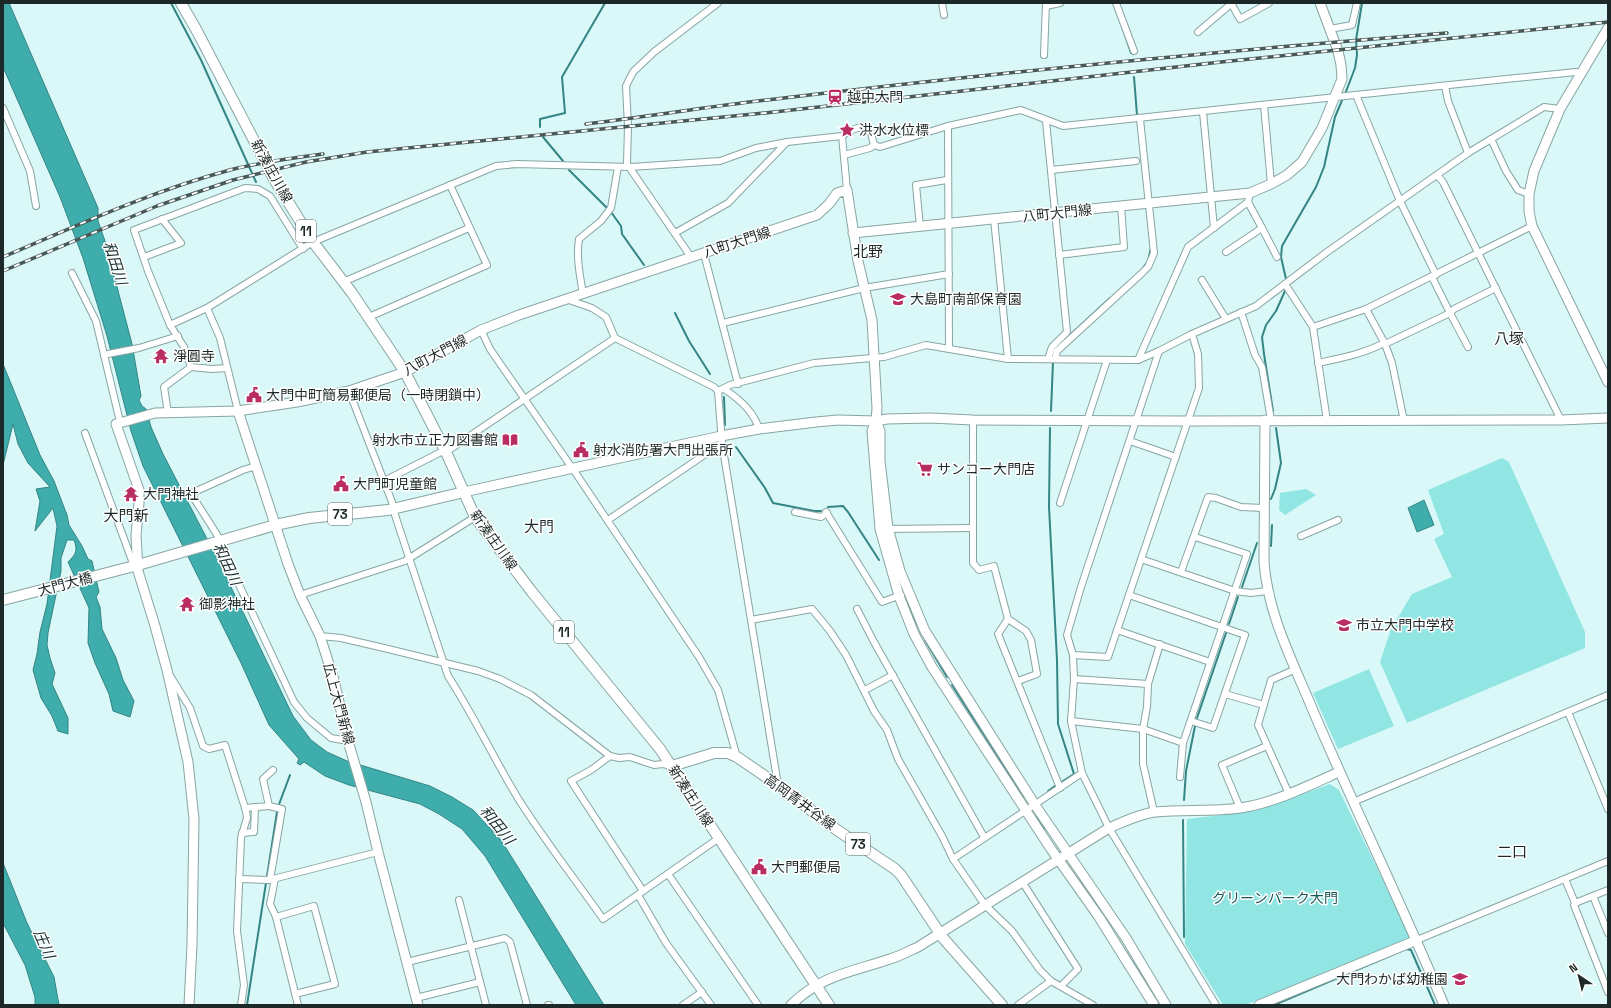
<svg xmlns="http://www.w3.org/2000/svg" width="1611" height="1008" font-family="'Space Grotesk','Noto Sans JP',sans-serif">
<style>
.green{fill:#91e6e3}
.water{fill:#3eadab;stroke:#348584}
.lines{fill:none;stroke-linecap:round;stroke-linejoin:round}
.stream{stroke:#348584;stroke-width:2}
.street-casing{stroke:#87a5a3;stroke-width:8}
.secondary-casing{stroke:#87a5a3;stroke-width:11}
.primary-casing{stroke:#87a5a3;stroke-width:12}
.street{stroke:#fff;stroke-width:6}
.secondary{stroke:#fff;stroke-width:9}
.primary{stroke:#fff;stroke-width:10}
.rail-casing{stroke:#495958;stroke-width:3.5}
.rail{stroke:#fff;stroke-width:2;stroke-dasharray:6;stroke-linecap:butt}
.labels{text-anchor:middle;stroke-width:3;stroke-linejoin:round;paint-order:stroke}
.shield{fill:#fff;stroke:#616968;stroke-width:1}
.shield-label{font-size:13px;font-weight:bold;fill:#1d2928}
.poi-label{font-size:14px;fill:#1d2928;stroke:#fff;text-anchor:start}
.street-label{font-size:14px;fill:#1d2928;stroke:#fff}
.park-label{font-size:14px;fill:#195756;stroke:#fff}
.neighbourhood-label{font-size:15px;fill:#1d2928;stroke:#fff}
.water-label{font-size:15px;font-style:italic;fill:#162f2e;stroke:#fff}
</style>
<rect width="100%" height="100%" fill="#d9f8f7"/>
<g class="green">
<polygon points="1502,458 1509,462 1585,632 1585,648 1407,723 1380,662 1391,629 1412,594 1452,577 1434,539 1444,534 1428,490"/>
<polygon points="1306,489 1316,495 1285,515 1279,510 1280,493"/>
<polygon points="1369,669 1394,726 1338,749 1313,693"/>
<polygon points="1330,784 1339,790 1411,938 1245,1005 1223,1005 1185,944 1187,819 1255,811"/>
</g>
<g class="water">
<polygon points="3,3 9,3 98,208 98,221 105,241 132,344 141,396 139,400 142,406 146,409 151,427 163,454 218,560 293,716 311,740 327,752 347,761 430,786 452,797 473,810 501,840 604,1005 576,1005 485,856 462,829 439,814 420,804 349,785 325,776 304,762 300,765 297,763 299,759 269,725 241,663 143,466 131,431 107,336 83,258 60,197 3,67"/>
<path d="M3 364 40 455 54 481 67 515 69 525 82 546 88 559 92 561 99 592 96 597 100 607 102 629 116 658 123 680 134 701 130 717 113 711 109 694 95 663 88 643 89 608 68 562C76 554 78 551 74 540H67L61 558V571L48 633 47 645 50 658 55 673 52 684 68 718V734L58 731 52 716 41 698 33 670 37 654 40 632 47 604 57 526 53 508 35 531 40 501 36 489 50 487 28 463 18 444 13 424 3 465Z"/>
<polygon points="1424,500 1434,525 1417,532 1408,508"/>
<polygon points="3,863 27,923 54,977 59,1005 35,1005 35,997 25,965 3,923"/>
</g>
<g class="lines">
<g class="stream">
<polyline points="171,3 201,60 256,182"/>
<polyline points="1123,29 1131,53"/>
<polyline points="1134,77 1137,115"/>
<polyline points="1345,94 1355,68 1357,55 1356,40 1362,3"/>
<polyline points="540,127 540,119 565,113 562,77 605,3"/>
<polyline points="543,137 563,161"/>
<polyline points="569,170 608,209"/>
<polyline points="611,212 621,226 622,234 644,265"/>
<polyline points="1143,268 1148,261 1151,248"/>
<polyline points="1286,279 1281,257 1282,246 1316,187 1324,167 1335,117 1343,98"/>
<polyline points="675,313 689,341 710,374"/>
<polyline points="1055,349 1110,298"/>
<polyline points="724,397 725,425"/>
<polyline points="1051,411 1053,362"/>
<polyline points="1273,411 1264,354 1262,337 1266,325 1276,311 1285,291"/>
<polyline points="1050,428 1049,507 1057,660 1058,724 1074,774 1063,781"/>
<polyline points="736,447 765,488 773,503 814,511 821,511"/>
<polyline points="1271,499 1275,489 1281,463 1276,428"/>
<polyline points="828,507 843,506 848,512 879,560"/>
<polyline points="1271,546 1272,525"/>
<polyline points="900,584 903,590"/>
<polyline points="1242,587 1257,543"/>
<polyline points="905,597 918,626"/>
<polyline points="1229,624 1238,597"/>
<polyline points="925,640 947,677"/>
<polyline points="952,685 1024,797"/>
<polyline points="1197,718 1226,633"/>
<polyline points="1048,791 1055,786"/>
<polyline points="1184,800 1186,771 1195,726"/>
<polyline points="278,807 290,775"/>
<polyline points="1036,817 1044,829"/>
<polyline points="1183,820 1184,937"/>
<polyline points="1076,872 1102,913"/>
<polyline points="1110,927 1160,1005"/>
<polyline points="247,1005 277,812"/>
<polyline points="1274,1005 1406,949 1411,950 1435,1005"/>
</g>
<defs>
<g id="street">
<polyline points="942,3 944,15"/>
<polyline points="1116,3 1134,51"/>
<polyline points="1231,3 1240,19 1269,3"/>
<polyline points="1046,6 1060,3"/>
<polyline points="1330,29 1352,25 1357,3"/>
<polyline points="1198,32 1231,4"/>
<polyline points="1044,55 1046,3"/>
<polyline points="1445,86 1448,101 1468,153"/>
<polyline points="1356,95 1400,201 1436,275"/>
<polyline points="1264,105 1271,184"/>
<polyline points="3,108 30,171 36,206"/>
<polyline points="1203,112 1214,228"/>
<polyline points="1046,121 1067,332 1052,347 1048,359"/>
<polyline points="948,126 949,348"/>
<polyline points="842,136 847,190"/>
<polyline points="1491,139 1506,171 1518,190 1529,194"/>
<polyline points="844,155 870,148 874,145 880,147 948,126 1021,110 1063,126 1506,79 1576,72 1581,73"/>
<polyline points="1051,170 1136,161"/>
<polyline points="1437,175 1443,182 1561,420"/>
<polyline points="994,219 1008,359"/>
<polyline points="920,227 916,185 947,180"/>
<polyline points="1262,228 1277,257"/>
<polyline points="675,233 728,203 787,142"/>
<polyline points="1226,252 1262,228 1248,202"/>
<polyline points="704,254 738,384"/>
<polyline points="1059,255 1124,247 1121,206"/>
<polyline points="144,257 181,243 162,219"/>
<polyline points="691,257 627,164 628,126 626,86 633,72 654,52 718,3"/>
<polyline points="72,273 96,321 120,422"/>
<polyline points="1432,277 1450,313 1454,309 1496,288"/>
<polyline points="1202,280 1226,319"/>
<polyline points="343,282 469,228"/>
<polyline points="1285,284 1313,327 1327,421"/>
<path d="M583 294C580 276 576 257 579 239L601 221 611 208 618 167"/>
<polyline points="566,299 592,308 606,317 615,338 714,387 718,391 722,443 778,785"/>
<polyline points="207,308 220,338 238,411"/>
<polyline points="1366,309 1385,344"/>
<polyline points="1241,312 1255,355 1262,367 1271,420"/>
<polyline points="369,317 487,265 450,185"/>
<polyline points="723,323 864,288 949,274"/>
<path d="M170 325 207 308 313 242 496 166 517 164 631 167 720 161 756 148 787 142 842 136C851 129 859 126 870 129L874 145"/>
<polyline points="1313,327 1366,309 1532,226"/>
<polyline points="481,330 490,349 577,475 699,657 718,690 737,757"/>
<polyline points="1159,351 1081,587 1067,635 1073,655 1074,679 1071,721 1082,773 1109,828 1216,1005"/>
<polyline points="104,356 108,354 139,348 178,336"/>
<polyline points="1057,359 1056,355 1057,351 1141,274 1148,267 1154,253 1140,119"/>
<polyline points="1138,360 1188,247 1248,202 1250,193"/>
<path d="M1318 363C1341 358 1363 354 1384 343"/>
<polyline points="227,368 212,369 191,367 184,347 170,325 148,271 134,230 245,188 258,189 270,196 303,249"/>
<path d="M724 389C738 398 754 412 759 429"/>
<path d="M349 391 392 502 393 509 448 676C474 716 494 759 519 800 545 841 575 879 603 919L719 838"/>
<polyline points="718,391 730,385 814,363 884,357 926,345 1008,359 1138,360 1159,351 1192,334 1256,306 1327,252 1468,153 1544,107 1560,109"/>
<polyline points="168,413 164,387 191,367"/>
<polyline points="973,420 973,563 979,570 994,566 1008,619 998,634 1060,788"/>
<polyline points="1404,421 1392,363 1385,344 1450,313 1468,347"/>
<polyline points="85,433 134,566"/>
<polyline points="1130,441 1176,457"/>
<polyline points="446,452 615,338"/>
<polyline points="384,481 445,450"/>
<polyline points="1060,503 1107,360"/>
<polyline points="795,512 821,517 827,513"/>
<polyline points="826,512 882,602 901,595"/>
<polyline points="608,520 722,443"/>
<polyline points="884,529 973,528"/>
<polyline points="1301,536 1338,520"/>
<polyline points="221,541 195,500 192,493 243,470 256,466"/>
<polyline points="219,542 294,702 307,718 331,738 348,741"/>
<polyline points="1141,559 1235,591 1251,593 1267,591"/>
<polyline points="1181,572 1208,497 1216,498 1241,507 1263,508"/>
<polyline points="300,595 405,561 475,517"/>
<polyline points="1129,595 1245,635 1213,728 1191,721"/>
<polyline points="857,609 874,642 984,837"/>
<polyline points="1008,619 1026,631 1031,640 1037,674 1018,681"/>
<polyline points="751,620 812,609 830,631 846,655 874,711 887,730 898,759 942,836 953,859 985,905 1012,931 1040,970 1051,981 1093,1005"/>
<polyline points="1117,630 1210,662"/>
<polyline points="320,636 341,638 384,648 478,671 500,679 531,695 610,756 619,758 630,757 654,765 663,764 672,766"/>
<polyline points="1073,655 1108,657 1199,388 1198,354 1192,334"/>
<polyline points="171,677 190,708 203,746 209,749 225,745 246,811 247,818 241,838 237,931 244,985 241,1005"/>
<polyline points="1074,679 1148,684"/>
<polyline points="865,690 893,675"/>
<polyline points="1225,694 1264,705"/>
<polyline points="1568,712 1608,809"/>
<polyline points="1071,721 1143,729 1183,743"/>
<polyline points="610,756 591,770 571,781 643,891"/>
<polyline points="1180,777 1183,743 1247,554 1195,537"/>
<polyline points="1289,794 1258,725 1271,680 1296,669"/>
<polyline points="1353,802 1608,695"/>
<polyline points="269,806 282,809 270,880"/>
<polyline points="245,808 269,806 263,779 273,770"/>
<polyline points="1240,808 1222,765 1267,746"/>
<polyline points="1154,812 1143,764 1143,729 1147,707 1148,684 1160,644"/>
<polyline points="242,833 254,832 255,807"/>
<polyline points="953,859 1082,773"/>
<polyline points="668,874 758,1005"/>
<polyline points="239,879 269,880 378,852"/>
<polyline points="275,879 270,904 276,917 298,1005"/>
<polyline points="1565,879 1575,903 1608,890"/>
<polyline points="1023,883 1078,969 1061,986"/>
<polyline points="638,895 666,943 711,1005"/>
<polyline points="1593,896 1608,933"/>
<polyline points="459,900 486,1005"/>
<polyline points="1575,903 1574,905 1608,992"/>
<polyline points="276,917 314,906 335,984 295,994"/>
<polyline points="1417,940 1608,861"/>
<polyline points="407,962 505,938 510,942 527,1005"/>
<polyline points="416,998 480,982"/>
<polyline points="548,1005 549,1005"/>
<polyline points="683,1005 702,992"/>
<polyline points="1018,1005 1051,981"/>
</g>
<g id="secondary">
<polyline points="1608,28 1560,109 1534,171 1529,194 1529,211 1532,226 1608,382"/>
<polyline points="853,233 1250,193 1271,184 1287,175 1302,162 1322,128 1342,79 1341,65 1338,51 1320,3"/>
<polyline points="238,411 288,564 300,595 320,636 334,680 348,741 366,802 378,852 418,1005"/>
<path d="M1265 420 1264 562C1268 616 1294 664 1314 713 1356 811 1403 907 1444 1005"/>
<polyline points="876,421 880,431 880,461 888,528 900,571 925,631 1035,805 1126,938 1166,1005"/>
<polyline points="464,492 721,436 759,429 816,422 838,420 876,421 887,419 930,418 973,420 1188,421 1561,420 1608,418"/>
<polyline points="189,1005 192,945 194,819 188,762 167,670 155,626 138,571 136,535 139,503 139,490 116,424 155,413 238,411 297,402 349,391 405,372 481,330 519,315 817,215 829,204 837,193 847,190 858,261 872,320 877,408 876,421 872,431 880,529 899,596 914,634 932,667 1051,849 1099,917 1154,1005"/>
<path d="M791 1005C821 975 852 972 890 959 900 956 909 951 918 947L1109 828C1123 822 1139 814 1155 812 1183 809 1212 812 1240 808 1274 803 1308 786 1339 772"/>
<polyline points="1259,1005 1417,940"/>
</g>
<g id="primary">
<polyline points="181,3 197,31 274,179 313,242 352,293 405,372 446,452 475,517 532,592 660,749 829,1005"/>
<polyline points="3,600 138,565 275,525 309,518 388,510 464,492"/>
<polyline points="672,766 714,753 728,753 737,757 778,785 837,830 895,869 901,875 943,938 1002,1005"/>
</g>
</defs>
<use href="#street" class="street-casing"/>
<use href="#secondary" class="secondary-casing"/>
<use href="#primary" class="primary-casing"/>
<use href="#street" class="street"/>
<use href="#secondary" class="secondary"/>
<use href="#primary" class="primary"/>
<defs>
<g id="rail">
<path d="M586 124C646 117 706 107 767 100 993 73 1220 51 1447 33"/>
<path d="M3 257C78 225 152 191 230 170 261 162 292 158 323 154"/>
<polyline points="3,271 157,206 233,180 306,162 367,152 765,113 1221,62 1608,22"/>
</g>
</defs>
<use href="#rail" class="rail-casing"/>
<use href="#rail" class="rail"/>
</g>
<defs>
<symbol id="station-bare" viewBox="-9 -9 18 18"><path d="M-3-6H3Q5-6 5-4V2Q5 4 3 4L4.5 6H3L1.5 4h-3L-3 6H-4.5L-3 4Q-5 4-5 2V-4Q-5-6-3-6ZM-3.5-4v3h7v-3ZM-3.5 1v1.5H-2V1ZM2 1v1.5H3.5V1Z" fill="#b92d63" stroke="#fff" stroke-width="2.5" paint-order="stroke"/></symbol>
<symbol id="sight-bare" viewBox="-9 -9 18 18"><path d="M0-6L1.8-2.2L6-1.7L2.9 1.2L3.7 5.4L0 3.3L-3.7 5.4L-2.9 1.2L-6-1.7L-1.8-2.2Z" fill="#b92d63" stroke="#fff" stroke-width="2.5" paint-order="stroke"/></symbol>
<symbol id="school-bare" viewBox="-9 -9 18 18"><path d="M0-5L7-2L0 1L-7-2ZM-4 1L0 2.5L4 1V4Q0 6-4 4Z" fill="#b92d63" stroke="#fff" stroke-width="2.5" paint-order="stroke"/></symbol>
<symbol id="temple-bare" viewBox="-9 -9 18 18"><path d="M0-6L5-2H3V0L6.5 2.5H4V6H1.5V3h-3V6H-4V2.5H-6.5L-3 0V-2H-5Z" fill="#b92d63" stroke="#fff" stroke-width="2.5" paint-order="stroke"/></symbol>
<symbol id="civic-bare" viewBox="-9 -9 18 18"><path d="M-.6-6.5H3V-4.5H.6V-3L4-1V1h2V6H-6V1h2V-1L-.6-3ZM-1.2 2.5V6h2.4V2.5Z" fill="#b92d63" stroke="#fff" stroke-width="2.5" paint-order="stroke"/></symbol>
<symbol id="library-bare" viewBox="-9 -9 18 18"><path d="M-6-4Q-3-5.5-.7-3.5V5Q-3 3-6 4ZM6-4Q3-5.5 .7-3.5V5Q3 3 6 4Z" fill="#b92d63" stroke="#fff" stroke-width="2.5" paint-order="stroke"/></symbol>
<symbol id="supermarket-bare" viewBox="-9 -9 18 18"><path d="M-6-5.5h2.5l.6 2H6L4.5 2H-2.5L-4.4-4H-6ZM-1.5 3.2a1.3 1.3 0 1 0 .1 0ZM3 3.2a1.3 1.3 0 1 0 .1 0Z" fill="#b92d63" stroke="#fff" stroke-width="2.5" paint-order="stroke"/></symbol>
</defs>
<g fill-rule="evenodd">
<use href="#station-bare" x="824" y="86" width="22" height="22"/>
<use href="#sight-bare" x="836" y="119" width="22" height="22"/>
<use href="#school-bare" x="887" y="288" width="22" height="22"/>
<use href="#temple-bare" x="150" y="345" width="22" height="22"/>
<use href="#civic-bare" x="243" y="384" width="22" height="22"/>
<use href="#library-bare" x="499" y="429" width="22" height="22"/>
<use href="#civic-bare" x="570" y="439" width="22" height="22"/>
<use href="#supermarket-bare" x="914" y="458" width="22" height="22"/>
<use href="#civic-bare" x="330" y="473" width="22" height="22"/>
<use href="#temple-bare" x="120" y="483" width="22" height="22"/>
<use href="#temple-bare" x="176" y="593" width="22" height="22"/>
<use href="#school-bare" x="1333" y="614" width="22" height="22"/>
<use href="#civic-bare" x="748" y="856" width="22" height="22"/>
<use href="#school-bare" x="1449" y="968" width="22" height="22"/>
</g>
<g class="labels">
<g class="shield">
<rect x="296" y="220" width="20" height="22" rx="3"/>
<rect x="328" y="503" width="24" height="22" rx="3"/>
<rect x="554" y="621" width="20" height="22" rx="3"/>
<rect x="846" y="833" width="24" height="22" rx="3"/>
</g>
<g class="shield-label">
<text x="306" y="236">11</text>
<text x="340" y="519">73</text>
<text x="564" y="637">11</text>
<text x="858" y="849">73</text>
</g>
<g class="poi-label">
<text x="847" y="102">越中大門</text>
<text x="859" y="135">洪水水位標</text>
<text x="910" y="304">大島町南部保育園</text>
<text x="173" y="361">淨圓寺</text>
<text x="266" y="400">大門中町簡易郵便局（一時閉鎖中）</text>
<text x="498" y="445" text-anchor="end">射水市立正力図書館</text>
<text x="593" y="455">射水消防署大門出張所</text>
<text x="937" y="474">サンコー大門店</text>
<text x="353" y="489">大門町児童館</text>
<text x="143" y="499">大門神社</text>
<text x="199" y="609">御影神社</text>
<text x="1356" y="630">市立大門中学校</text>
<text x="771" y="872">大門郵便局</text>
<text x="1448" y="984" text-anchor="end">大門わかば幼稚園</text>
</g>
<g class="street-label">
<text transform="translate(272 171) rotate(61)" y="5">新湊庄川線</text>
<text transform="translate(1057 213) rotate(-6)" y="5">八町大門線</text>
<text transform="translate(737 242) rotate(-18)" y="5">八町大門線</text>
<text transform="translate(435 355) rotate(-28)" y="5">八町大門線</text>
<text transform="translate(494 540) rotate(55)" y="5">新湊庄川線</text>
<text transform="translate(65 584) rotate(-15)" y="5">大門大橋</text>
<text transform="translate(339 704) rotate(75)" y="5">広上大門新線</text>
<text transform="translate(691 796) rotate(57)" y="5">新湊庄川線</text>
<text transform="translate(800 802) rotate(36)" y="5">高岡青井谷線</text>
</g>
<g class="park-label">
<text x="1275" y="903">グリーンパーク大門</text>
</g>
<g class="neighbourhood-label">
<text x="868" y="257">北野</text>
<text x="1509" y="344">八塚</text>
<text x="126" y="521">大門新</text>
<text x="539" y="532">大門</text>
<text x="1512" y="857">二口</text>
</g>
<g class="water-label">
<text transform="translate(115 263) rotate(72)" y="5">和田川</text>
<text transform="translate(227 564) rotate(65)" y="5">和田川</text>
<text transform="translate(497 825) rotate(51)" y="5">和田川</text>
<text transform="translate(44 944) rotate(67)" y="5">庄川</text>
</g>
</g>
<rect width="1611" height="1008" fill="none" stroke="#1d2928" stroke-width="8"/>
<g transform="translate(1579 976) rotate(325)" stroke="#ffffff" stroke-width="3" paint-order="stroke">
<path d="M0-3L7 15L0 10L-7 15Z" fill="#1d2928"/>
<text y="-6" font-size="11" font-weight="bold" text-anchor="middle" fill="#1d2928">N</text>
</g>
</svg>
